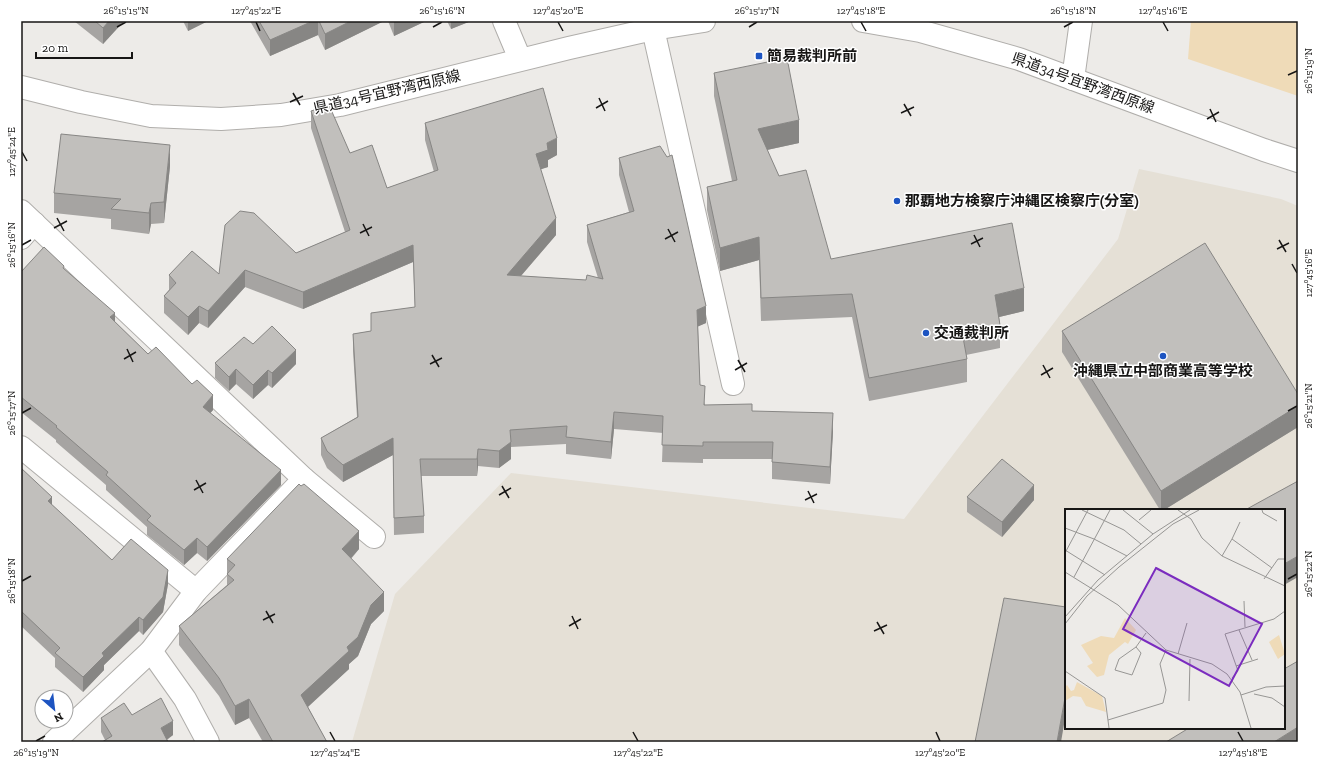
<svg xmlns="http://www.w3.org/2000/svg" width="1319" height="763" font-family="'Zilla Slab','Noto Sans JP',serif">
<style>
.built{fill:#e5e0d6;fill-rule:evenodd}
.green{fill:#efdbb8}
.lines{fill:none;stroke-linecap:round;stroke-linejoin:round}
.minor-casing{stroke:#b0aeab;stroke-width:24}
.secondary-casing{stroke:#b0aeab;stroke-width:24}
.minor{stroke:#fff;stroke-width:22}
.secondary{stroke:#fff;stroke-width:22}
.wall{fill:#a6a4a2}
.shaded-wall{fill:#878684}
.building{fill:#c1bfbc;stroke:#878684}
.ticks{fill:none;stroke:#171615;stroke-width:1.5}
.poi-dot{fill:#1d54c1;stroke:#fff;stroke-width:1.5}
.labels{text-anchor:middle;stroke-width:3;stroke-linejoin:round;paint-order:stroke}
.poi-label{font-size:15px;font-weight:bold;fill:#171615;stroke:#fff;text-anchor:start}
.street-label{font-size:15px;fill:#171615;stroke:#fff}
.inset-road{fill:none;stroke:#979694;stroke-width:1}
.view{fill:#7b2cbf;fill-opacity:0.15;stroke:#7b2cbf;stroke-width:2}
.inset-edge{fill:none;stroke:#171615;stroke-width:2}
.neatline{fill:none;stroke:#171615;stroke-width:1.5}
.ticks-label{font-size:10px;text-anchor:middle;fill:#171615}
</style>
<rect width="100%" height="100%" fill="#edebe8"/>
<path class="built" d="M1139 169 1281 199 1298 206V742H352L395 594 511 473 904 519 1118 239ZM1066 510H1284V728H1066Z"/>
<polygon class="green" points="1191,21 1298,21 1298,96 1188,59"/>
<g class="lines">
<defs>
<g id="minor">
<polyline points="504,21 520,59"/>
<polyline points="653,29 733,384"/>
<polyline points="1073,79 1081,21"/>
<polyline points="21,211 304,479 196,591 151,651 54,742"/>
<polyline points="21,238 34,223"/>
<polyline points="21,447 196,591"/>
<polyline points="304,479 374,537"/>
<polyline points="151,651 185,699 208,742"/>
</g>
<g id="secondary">
<polyline points="863,21 920,31 1019,59 1264,150 1298,161"/>
<polyline points="21,87 81,102 151,116 221,119 281,115 340,105 569,48 653,29 704,21"/>
</g>
</defs>
<use href="#minor" class="minor-casing"/>
<use href="#secondary" class="secondary-casing"/>
<use href="#minor" class="minor"/>
<use href="#secondary" class="secondary"/>
</g>
<g class="wall">
<polygon points="74,21 124,21 103,44"/>
<polygon points="183,21 208,21 188,31"/>
<polygon points="250,21 384,21 325,50 318,35 270,56"/>
<polygon points="388,21 426,21 394,36"/>
<polygon points="447,21 471,21 451,29"/>
<polygon points="714,73 799,143 767,150 779,176 831,259 1024,311 999,317 1000,325 1000,348 966,355 967,359 967,382 869,401 852,317 761,321 759,260 720,271 707,210 707,187 732,181 714,96"/>
<polygon points="311,111 350,153 387,188 434,172 425,140 425,123 557,155 548,160 548,167 540,169 556,235 521,276 586,280 598,278 587,242 587,225 629,212 619,175 619,158 706,323 698,326 700,385 705,405 752,411 833,431 830,484 772,479 772,459 703,459 703,463 662,462 663,433 614,429 611,459 566,454 566,444 511,447 511,459 499,468 478,466 477,476 421,476 424,516 424,533 394,535 393,455 343,482 327,468 321,455 321,438 357,417 353,351 353,334 371,331 371,313 415,308 413,262 303,309 245,287 208,328 199,323 188,335 164,313 164,296 169,290 169,275 219,274 296,253 345,232 311,128"/>
<polygon points="170,166 164,223 151,224 149,234 111,229 111,219 54,213 54,193"/>
<polygon points="64,269 115,322 148,354 213,410 210,413 281,485 207,561 197,553 184,565 147,535 147,527 106,490 106,485 56,442 56,440 21,412 21,272"/>
<polygon points="1062,331 1298,394 1298,427 1164,510 1160,510 1062,352"/>
<polygon points="253,344 296,364 272,388 268,385 253,399 236,384 229,391 215,378 215,363"/>
<polygon points="21,468 52,505 112,560 168,584 163,612 143,635 139,631 104,665 104,670 83,692 55,667 55,658 21,626"/>
<polygon points="967,497 1034,500 1002,537 967,512"/>
<polygon points="359,549 351,559 384,611 371,624 358,656 349,664 349,669 308,707 327,742 263,742 249,718 235,725 219,696 179,645 179,626 227,585 227,559"/>
<polygon points="132,715 173,735 167,740 105,740 101,732 101,718"/>
</g>
<g class="shaded-wall">
<polygon points="109,21 124,21 103,44 103,28"/>
<polygon points="188,21 208,21 188,31"/>
<polygon points="313,21 318,21 318,35 270,56 270,40"/>
<polygon points="351,21 384,21 325,50 325,34"/>
<polygon points="394,21 426,21 394,36"/>
<polygon points="451,21 471,21 451,29"/>
<polygon points="799,120 799,143 758,152 758,129"/>
<polygon points="557,138 557,155 548,160 548,167 536,171 536,154 547,143"/>
<polygon points="170,145 170,166 164,223 164,202"/>
<polygon points="151,203 151,224 149,234 149,213"/>
<polygon points="556,218 556,235 507,292 507,275"/>
<polygon points="759,237 759,260 720,271 720,248"/>
<polygon points="413,245 413,262 303,309 303,292"/>
<polygon points="245,270 245,287 208,328 208,311"/>
<polygon points="1024,288 1024,311 995,318 995,295"/>
<polygon points="199,306 199,323 188,335 188,317"/>
<polygon points="706,306 706,323 697,327 697,310"/>
<polygon points="115,313 115,328 110,317"/>
<polygon points="296,350 296,364 272,388 272,373"/>
<polygon points="236,369 236,384 229,391 229,377"/>
<polygon points="268,370 268,385 253,399 253,385"/>
<polygon points="213,395 213,410 203,422 203,407"/>
<polygon points="1298,406 1298,427 1164,510 1161,510 1161,491"/>
<polygon points="614,412 614,429 611,459 611,442"/>
<polygon points="833,413 833,431 830,484 830,467"/>
<polygon points="393,438 393,455 343,482 343,465"/>
<polygon points="511,442 511,459 499,468 499,451"/>
<polygon points="478,449 478,466 477,476 477,459"/>
<polygon points="281,470 281,485 207,561 207,547"/>
<polygon points="1034,485 1034,500 1002,537 1002,522"/>
<polygon points="52,497 52,512 48,501"/>
<polygon points="359,531 359,549 342,568 342,549"/>
<polygon points="197,538 197,553 184,565 184,550"/>
<polygon points="1298,556 1298,577 1284,585 1284,564"/>
<polygon points="168,570 168,584 163,612 143,635 143,620"/>
<polygon points="384,592 384,611 371,624 358,656 349,664 349,669 301,713 301,695 371,605"/>
<polygon points="139,617 139,631 104,665 104,670 83,692 83,677 102,653"/>
<polygon points="1066,692 1066,713 1061,742 1057,742"/>
<polygon points="249,699 249,718 235,725 235,706"/>
<polygon points="173,721 173,735 163,742 161,728"/>
<polygon points="1298,727 1298,742 1274,742"/>
</g>
<g class="building">
<polygon points="95,21 109,21 103,28"/>
<polygon points="259,21 313,21 270,40"/>
<polygon points="319,21 351,21 325,34"/>
<polygon points="787,58 799,120 758,129 779,176 806,170 831,259 1012,223 1024,288 995,295 1000,325 962,332 967,359 869,378 852,294 761,298 759,237 720,248 707,187 737,180 714,73"/>
<polygon points="543,88 557,138 547,143 548,150 536,154 556,218 507,275 586,280 587,275 603,279 587,225 634,211 619,158 660,146 667,157 672,155 706,306 697,310 700,385 705,386 704,405 752,404 752,411 833,413 830,467 772,462 773,442 703,442 703,446 662,445 663,416 614,412 611,442 566,437 567,426 510,430 511,442 499,451 478,449 477,459 420,459 424,516 394,518 393,438 343,465 327,451 321,438 358,417 353,334 371,331 371,313 415,307 413,245 303,292 245,270 208,311 199,306 188,317 164,296 176,283 169,275 192,251 219,274 225,225 240,211 254,213 296,253 350,230 311,111 329,105 350,153 372,145 387,188 438,170 425,123"/>
<polygon points="61,134 170,145 164,202 151,203 149,213 111,209 121,199 54,193"/>
<polygon points="1205,243 1298,394 1298,406 1161,491 1062,331"/>
<polygon points="44,247 64,266 63,268 115,313 110,317 148,354 156,347 192,384 197,380 213,395 203,407 281,470 207,547 197,538 184,550 147,520 151,516 106,475 108,472 56,427 57,426 21,397 21,272"/>
<polygon points="272,326 296,350 272,373 268,370 253,385 236,369 229,377 215,363 244,337 253,344"/>
<polygon points="1002,459 1034,485 1002,522 967,497"/>
<polygon points="21,468 52,497 48,501 112,560 131,539 168,570 163,597 143,620 139,617 102,653 104,656 83,677 55,653 60,648 21,611"/>
<polygon points="1298,481 1298,556 1284,564 1284,510 1245,510"/>
<polygon points="299,484 301,486 304,484 359,531 342,549 384,592 371,605 358,637 347,647 349,651 301,695 327,742 273,742 249,699 235,706 219,678 179,626 234,580 227,574 235,565 227,559"/>
<polygon points="1004,598 1066,607 1066,692 1057,742 975,742"/>
<polygon points="1298,661 1298,727 1274,742 1166,742 1189,728 1284,728 1284,669"/>
<polygon points="161,698 173,721 161,728 168,742 102,742 112,736 101,718 124,703 132,715"/>
</g>
<path class="ticks" d="M256 22 260 31M558 22 563 31M861 22 866 31M1163 22 1168 31M117 27 126 22M433 27 442 22M749 27 757 22M1064 27 1073 22M1288 75 1297 71M293 93 300 105M599 98 605 111M290 102 303 96M904 104 911 116M596 108 608 101M1210 109 1216 122M901 113 914 107M1207 119 1219 112M22 152 27 161M57 218 64 231M363 224 369 236M54 228 67 221M668 229 675 242M360 233 372 227M974 235 980 247M665 239 678 232M1279 240 1286 252M971 244 983 238M22 245 31 240M1277 249 1289 243M1292 264 1297 273M127 349 133 362M432 355 439 367M124 359 136 352M738 360 745 372M430 364 442 358M1043 365 1050 378M735 370 747 363M1041 375 1053 368M1288 411 1297 406M22 413 31 408M196 480 203 493M502 486 509 498M194 490 206 483M808 491 814 503M499 495 511 488M805 500 817 494M1288 579 1297 574M22 581 31 576M266 611 273 623M572 616 578 629M263 620 275 614M877 622 884 634M569 626 581 619M874 631 887 625M330 732 335 741M633 732 638 741M936 732 940 741M1238 732 1243 741M36 741 45 736"/>
<g class="poi-dot">
<rect x="755" y="52" width="8" height="8" rx="2"/>
<circle cx="897" cy="201" r="4"/>
<circle cx="926" cy="333" r="4"/>
<circle cx="1163" cy="356" r="4"/>
</g>
<g class="labels">
<g class="poi-label">
<text x="767" y="61">簡易裁判所前</text>
<text x="905" y="206">那覇地方検察庁沖縄区検察庁(分室)</text>
<text x="934" y="338">交通裁判所</text>
<text x="1163" y="376" text-anchor="middle">沖縄県立中部商業高等学校</text>
</g>
<g class="street-label">
<text transform="translate(1083 83) rotate(20)" y="5">県道34号宜野湾西原線</text>
<text transform="translate(387 92) rotate(-13)" y="5">県道34号宜野湾西原線</text>
</g>
</g>
<g transform="translate(1065 509)">
<rect width="220" height="220" fill="#edebe8"/>
<path d="M60 109 71 121 63 135 60 133 44 146 39 166 32 168 22 157 28 154 16 136 36 127 49 129ZM214 126 220 145 213 150 204 133ZM12 173 37 187 41 203 21 197 16 188 8 187 0 192V178L2 176 6 182 9 181Z" fill="#efdbb8"/>
<path class="inset-road" d="M17 1 59 21 76 35M58 1 88 25M113 1 126 10 137 29 157 47 220 77M197 1 198 4 212 12M74 11 86 1M0 19 29 30 62 47M167 30 175 13M0 41 40 66M0 44 23 1M157 47 167 30 207 59M0 63 53 96 101 141 147 155 162 165 175 183 186 219M9 68 45 1M199 70 213 50H220M179 92 180 118M0 108 33 71 88 25 125 1M0 115 22 87 54 58 108 15 134 1M174 121 187 151M71 138 54 150 50 161 67 166 76 144 71 138 81 124M113 145 122 114M171 157 193 150M0 162 40 189 44 219M167 169 173 162 160 125 209 110 220 102M189 185 207 189 220 198M176 186 201 178 220 177M124 192 125 150M43 211 98 194 101 181 95 155 101 141"/>
<path class="view" d="M91 59 197 115 164 177 58 120Z"/>
<rect width="220" height="220" class="inset-edge"/>
</g>
<rect width="1319" height="763" fill="none" stroke="#ffffff" stroke-width="44"/>
<g transform="translate(54 709) rotate(152)"><circle r="19" fill="#ffffff" stroke="#a2a2a1"/>
<path d="M0-3L7 15L0 10L-7 15Z" fill="#1d54c1"/>
<text y="-6" font-size="11" font-weight="bold" text-anchor="middle" fill="#171615">N</text>
</g>
<path d="M36 52v6h96v-6" fill="none" stroke="#171615" stroke-width="2"/>
<text x="42" y="52" font-size="12" fill="#171615" stroke="#ffffff" stroke-width="3" paint-order="stroke">20 m</text>
<rect x="22" y="22" width="1275" height="719" class="neatline"/>
<g class="ticks-label">
<text x="126" y="14">26°15'15"N</text>
<text x="256" y="14">127°45'22"E</text>
<text x="442" y="14">26°15'16"N</text>
<text x="558" y="14">127°45'20"E</text>
<text x="757" y="14">26°15'17"N</text>
<text x="861" y="14">127°45'18"E</text>
<text x="1073" y="14">26°15'18"N</text>
<text x="1163" y="14">127°45'16"E</text>
<text transform="translate(1308 71) rotate(-90)" y="4">26°15'19"N</text>
<text transform="translate(11 152) rotate(-90)" y="4">127°45'24"E</text>
<text transform="translate(11 245) rotate(-90)" y="4">26°15'16"N</text>
<text transform="translate(1308 273) rotate(-90)" y="4">127°45'16"E</text>
<text transform="translate(1308 406) rotate(-90)" y="4">26°15'21"N</text>
<text transform="translate(11 413) rotate(-90)" y="4">26°15'17"N</text>
<text transform="translate(1308 574) rotate(-90)" y="4">26°15'22"N</text>
<text transform="translate(11 581) rotate(-90)" y="4">26°15'18"N</text>
<text x="36" y="756">26°15'19"N</text>
<text x="335" y="756">127°45'24"E</text>
<text x="638" y="756">127°45'22"E</text>
<text x="940" y="756">127°45'20"E</text>
<text x="1243" y="756">127°45'18"E</text>
</g>
</svg>
